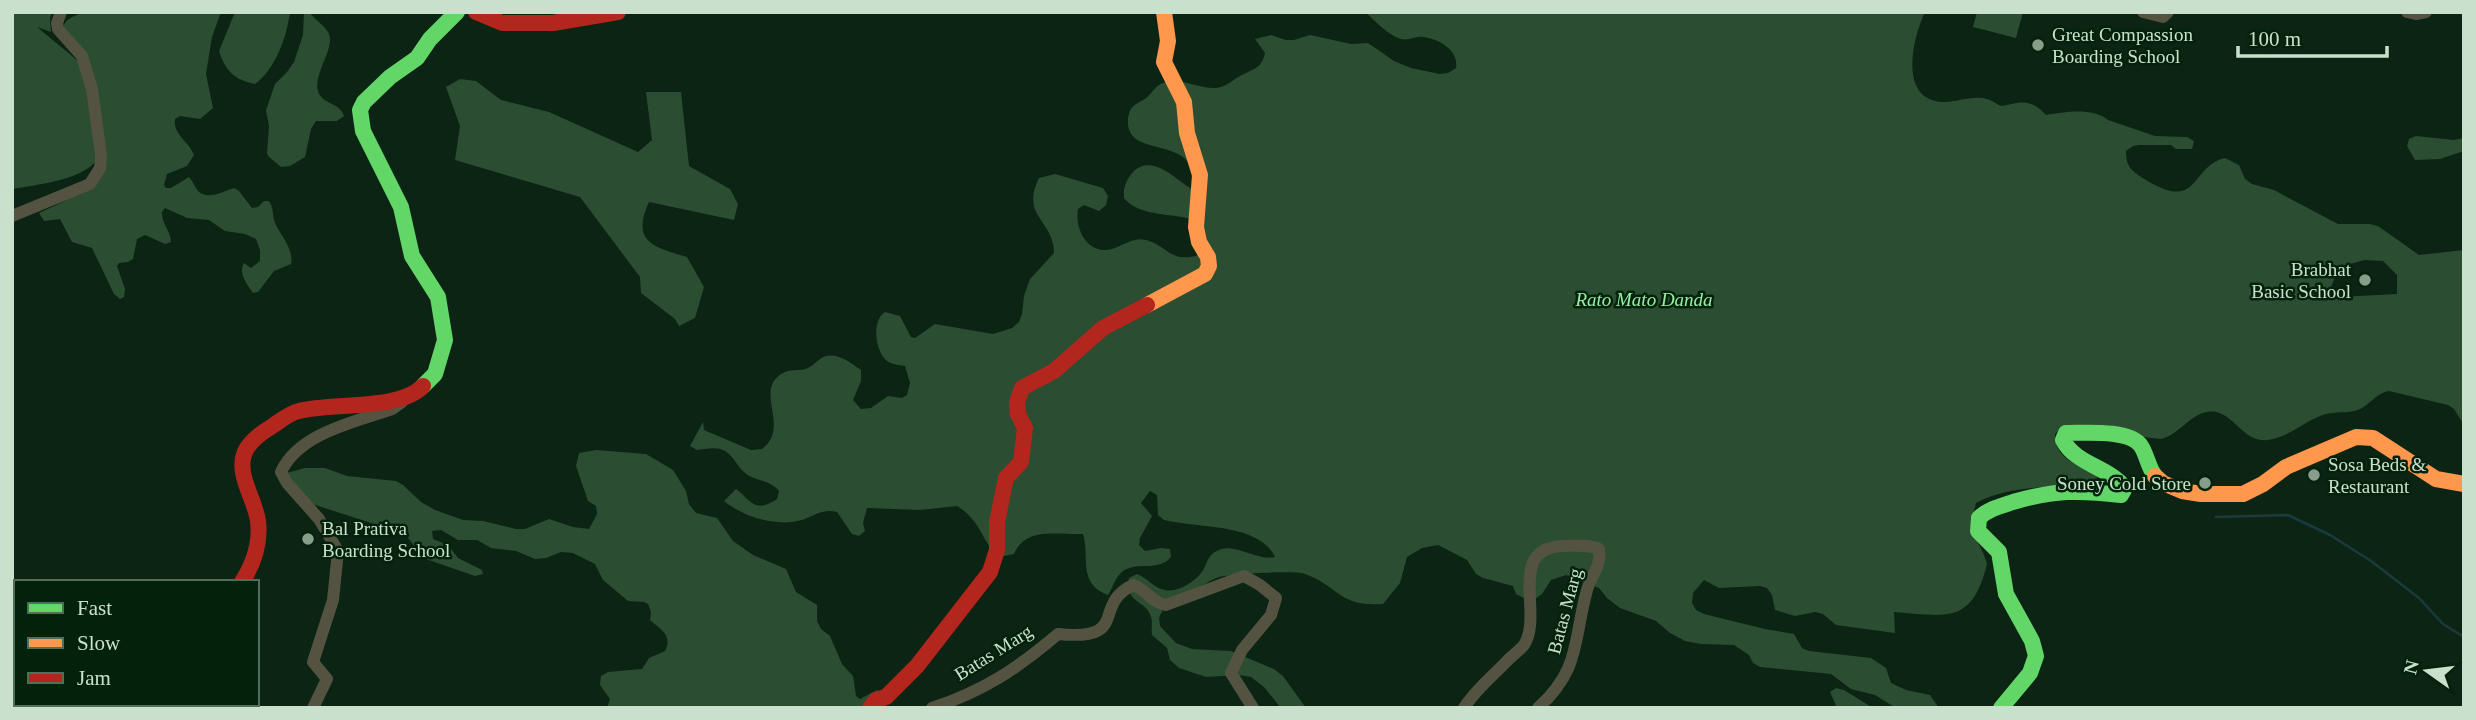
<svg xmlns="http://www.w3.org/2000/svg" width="2476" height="720" font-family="'Times New Roman',serif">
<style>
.green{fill:#2b4d32;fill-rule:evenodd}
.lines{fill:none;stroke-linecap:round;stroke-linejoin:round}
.stream{stroke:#1a3b3e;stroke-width:2.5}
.street{stroke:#545341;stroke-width:12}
.fast{stroke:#63d668;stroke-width:16}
.slow{stroke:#ff974d;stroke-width:16}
.jam{stroke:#b3261e;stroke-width:16}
.poi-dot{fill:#879e8b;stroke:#03220b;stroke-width:2.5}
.labels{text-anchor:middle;stroke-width:5;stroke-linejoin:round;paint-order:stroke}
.poi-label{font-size:19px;fill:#c9e0cc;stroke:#03220b;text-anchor:start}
.park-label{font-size:19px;font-style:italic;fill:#96eea7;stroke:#03220b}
.street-label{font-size:19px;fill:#c9e0cc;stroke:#03220b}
</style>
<rect width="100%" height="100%" fill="#0c2413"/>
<g class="green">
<path d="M12 12H52L50 18 51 32 37 27 84 66 94 121 95 162C80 180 36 185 12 189Z"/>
<path d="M82 12H221L212 37 206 74 213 108 200 119 180 116 175 119C173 135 189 141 194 155L187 166 167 174 164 185 166 188H171L189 177C193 181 195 188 199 192 209 200 224 191 234 188L239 191 252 208 258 207 264 201H269C274 208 272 215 275 223 281 236 294 249 291 264L274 271 258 292 253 293C247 284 238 274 244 263L251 268 260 261V250L256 239 245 234 225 231 209 220 187 218 165 208 162 212C161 223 171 231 171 242L165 244 145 235 137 239 133 259 128 262 119 263 117 266 125 289 124 297 120 299 114 294 92 248 72 242 60 219 44 221 39 213 65 201 99 179 95 91 63 29C65 17 74 18 82 12Z"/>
<path d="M235 12H290C287 36 275 70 255 84 234 80 225 70 219 51Z"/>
<path d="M304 12H309C314 19 324 25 328 32 337 46 313 73 318 91 322 105 340 102 344 116L337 121H316L311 129 305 157 290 166 281 167 268 156 267 153 269 126 266 110 275 84 287 72 294 62 303 35Z"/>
<path d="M1365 12H1925C1913 37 1897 101 1944 102 1958 102 1973 95 1987 99 1992 100 1997 105 2002 106 2003 106 2011 104 2012 104 2027 100 2036 104 2046 115 2064 112 2093 107 2108 120L2155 136 2187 137 2194 141 2192 149H2176L2171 145H2140L2133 146 2126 151C2126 168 2132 171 2146 180 2200 213 2190 166 2225 158L2239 165 2245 179 2252 184 2274 190 2338 224H2370L2378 226 2419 255 2464 250V425L2454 409 2448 405 2389 391C2377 393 2372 402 2362 408 2354 414 2337 411 2326 414 2305 420 2291 437 2267 440 2241 443 2232 407 2207 412 2189 415 2179 435 2161 439L2061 428 2055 434C2054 459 2080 466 2098 476L2094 484C2057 487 2009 485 1976 503 1966 538 1979 536 1987 564 1972 625 1947 616 1894 612L1895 633 1836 625 1823 614 1815 612 1795 616 1775 610 1772 595 1767 588 1760 586 1719 588 1704 580 1693 593 1692 603 1696 610 1704 614 1765 629 1794 634 1802 648 1809 651 1871 658 1886 668 1891 683 1906 690 1930 695 1939 708H1896L1875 695 1851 689 1831 674 1760 667 1753 663 1749 655 1734 645 1701 644 1685 641 1670 633 1656 621 1620 608 1607 598 1599 588 1566 575 1551 580 1542 594 1531 602 1516 594 1513 586 1483 578 1476 574 1467 560 1438 545 1422 548 1407 557 1400 583 1383 604C1338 607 1339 586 1305 574 1295 570 1230 574 1219 577 1206 581 1179 602 1163 609L1159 618 1160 626 1176 643 1192 649 1231 651 1274 669 1283 676 1306 708H1281L1264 687 1251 677 1239 675 1206 677 1179 668 1170 660 1167 648 1152 635C1151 630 1153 622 1151 617 1146 599 1125 605 1129 578L1137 574C1148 578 1153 588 1165 590 1178 593 1194 582 1202 572 1209 561 1207 553 1222 549 1239 545 1257 561 1275 557 1260 523 1195 528 1164 520L1158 515 1157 495 1150 491 1141 503 1152 516 1140 538 1139 545 1145 551 1161 548 1170 549 1171 557C1157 574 1133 558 1119 575 1115 579 1112 589 1108 595 1077 584 1090 557 1083 534 1057 535 1026 526 1014 554L999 557C981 541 981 520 957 506L920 510 867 508 863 523 865 531 859 536 852 534 837 512C824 509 817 514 805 519 779 528 745 518 724 501L736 489C752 501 754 514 777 499L779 491C770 479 755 482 744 472 736 465 732 452 720 449 713 447 704 449 697 450L690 446 703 422 704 430 751 450 762 449C791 427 754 392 781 374 790 368 799 372 808 368 814 365 819 358 826 356 839 353 851 363 861 370V381L853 400 861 409 871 408 888 396 902 398 907 395 910 383 905 366C897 365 889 364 884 358 875 347 872 320 885 312L900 316 911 337 915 338 935 324 993 334 1012 328 1019 322 1022 314 1024 296 1030 279 1054 253C1054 220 1020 217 1039 178L1055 174 1103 188 1108 196 1106 205 1099 211 1084 205 1078 209C1075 226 1084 249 1104 250 1119 251 1129 236 1146 240 1168 246 1169 262 1196 256L1202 248 1195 220C1173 213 1139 217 1124 198 1123 188 1126 180 1133 172 1155 151 1180 186 1198 192 1195 183 1193 169 1188 162 1173 141 1125 153 1128 119 1129 107 1134 105 1143 100 1151 96 1154 86 1163 83 1180 77 1199 89 1216 88 1227 87 1234 78 1244 74 1256 68 1262 67 1265 53L1255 39 1271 35 1286 40H1294L1310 35 1351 44 1368 43 1394 61 1411 68 1440 74 1448 73 1456 68C1459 50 1439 39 1423 37 1415 36 1409 41 1401 39 1387 35 1376 21 1365 12ZM2365 260 2383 261 2397 275V294L2339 297 2332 293 2331 287 2339 267Z"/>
<polygon points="1977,12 2023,12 2016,38 1973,27"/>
<path d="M460 79 476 81 501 100 549 112 638 152 652 140 646 92H681L689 166 730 189 738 204 734 220 649 202C631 242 653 247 687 257L704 287 695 318 679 326 675 319 641 293 640 277 580 197 455 160 460 126 446 87Z"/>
<polygon points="2416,136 2454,140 2464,138 2464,151 2440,159 2415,160 2407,146 2409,139"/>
<path d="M596 450 646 454 673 470 686 491 689 504 696 513 717 518 733 541 753 555 786 569 796 592 817 605V621L821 629 830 636 842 664 853 676 856 696 860 699 877 690 884 694 886 708H607L610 699 600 685 601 676 608 672 642 669 649 658 665 651C673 635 661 630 650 620L651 612 648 604 644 602 628 601 603 580 595 564 573 553 561 552 546 558 535 559 516 551 491 548 477 540H458L441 530 432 531 433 539 448 545 458 558 482 570 483 574 475 576 423 558 406 535 399 532 306 502 283 474 305 468H325L347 476 396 481 403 485 421 502 435 510 463 520 483 521 516 529H525L549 519 573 527 589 529 597 514 596 506 588 501 576 466 579 453Z"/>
<polygon points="1836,688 1844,690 1873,708 1837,708 1830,692"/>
</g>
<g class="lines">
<polyline class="stream" points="2216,517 2288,515 2330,535 2371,561 2419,598 2443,624 2464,637"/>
<g class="street">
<polyline points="2143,12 2163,17 2168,12"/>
<polyline points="2407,12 2416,14 2426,12"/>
<polyline points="12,216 90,184 100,168 101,155 92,89 82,56 58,29 57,23 61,12"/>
<path d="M313 708 327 679 313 662 333 600 338 551 319 519 287 483 281 472C299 433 355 422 392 409L402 402"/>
<path d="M932 708C984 691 1018 668 1058 634 1131 641 1091 605 1133 585 1146 589 1152 603 1166 605L1244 576 1260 585 1276 598 1271 615 1242 650 1231 673 1253 708"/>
<path d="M1464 708C1475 690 1494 675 1508 660 1513 655 1520 650 1524 645 1544 614 1506 549 1562 546 1574 546 1588 544 1599 549 1602 565 1591 576 1587 590 1573 641 1581 669 1538 708"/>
</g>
<g class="fast">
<polyline points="423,386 435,374 445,340 438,297 412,256 401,207 363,131 360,110 364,102 390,77 417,58 430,39 457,12"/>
<polyline points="135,704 135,708"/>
<path d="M2001 708 2030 673 2036 656 2032 641 2006 594 1999 552 1978 531 1979 518C1988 509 2001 506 2013 502 2054 490 2079 490 2121 495L2125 488C2108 466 2076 465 2063 440L2066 433C2084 433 2130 429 2141 446 2147 455 2148 467 2155 476"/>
</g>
<g class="slow">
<polyline points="1147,305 1205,274 1209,266 1208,257 1199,242 1196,227 1200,175 1187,133 1184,102 1164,62 1168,41 1164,12"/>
<polyline points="2155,476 2163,483 2182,491 2201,494 2243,494 2263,484 2286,467 2356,437 2373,438 2436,479 2464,484"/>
</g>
<g class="jam">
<polyline points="476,12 502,23 553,23 618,12"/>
<path d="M242 582C254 563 261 544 258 521 255 498 233 471 247 448 253 439 261 433 271 427 279 422 289 413 299 411 331 402 400 411 423 386"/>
<polyline points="870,708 876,700 886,697 917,666 990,572 997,550 997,522 1006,478 1021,462 1025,428 1018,414 1017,402 1022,388 1054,371 1103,328 1147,305"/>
</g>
</g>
<g class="poi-dot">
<circle cx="2038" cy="45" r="7"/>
<circle cx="2365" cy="280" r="7"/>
<circle cx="2314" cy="475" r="7"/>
<circle cx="2205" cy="483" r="7"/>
<circle cx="308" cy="539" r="7"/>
</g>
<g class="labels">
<g class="poi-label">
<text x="2052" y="41">Great Compassion<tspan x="2052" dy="22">Boarding School</tspan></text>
<text x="2351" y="276" text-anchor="end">Brabhat<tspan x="2351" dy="22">Basic School</tspan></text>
<text x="2328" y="471">Sosa Beds &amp;<tspan x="2328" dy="22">Restaurant</tspan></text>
<text x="2191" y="490" text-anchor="end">Soney Cold Store</text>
<text x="322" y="535">Bal Prativa<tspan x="322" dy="22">Boarding School</tspan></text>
</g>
<g class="park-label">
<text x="1644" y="306">Rato Mato Danda</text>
</g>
<g class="street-label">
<text transform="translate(1564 611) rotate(-75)" y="7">Batas Marg</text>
<text transform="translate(993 652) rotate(-32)" y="7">Batas Marg</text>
</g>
</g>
<rect width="2476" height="720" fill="none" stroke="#c9e0cc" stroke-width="28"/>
<rect x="14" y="580" width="245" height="126" fill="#03220b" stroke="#526e58" stroke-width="2"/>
<rect x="28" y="603" width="35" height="10" fill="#63d668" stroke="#526e58" stroke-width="2"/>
<text x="77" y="615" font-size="21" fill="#c9e0cc">Fast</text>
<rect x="28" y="638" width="35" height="10" fill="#ff974d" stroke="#526e58" stroke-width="2"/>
<text x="77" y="650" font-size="21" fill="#c9e0cc">Slow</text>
<rect x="28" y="673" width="35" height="10" fill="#b3261e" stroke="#526e58" stroke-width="2"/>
<text x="77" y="685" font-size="21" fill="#c9e0cc">Jam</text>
<g transform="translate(2427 671) rotate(284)" stroke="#03220b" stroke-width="5" paint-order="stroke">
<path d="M0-5L12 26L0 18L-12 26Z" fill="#c9e0cc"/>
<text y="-10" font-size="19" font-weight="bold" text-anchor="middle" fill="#c9e0cc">N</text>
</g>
<path d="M2238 46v10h149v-10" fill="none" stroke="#c9e0cc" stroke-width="3.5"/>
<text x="2248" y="46" font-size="21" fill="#c9e0cc" stroke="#03220b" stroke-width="5" paint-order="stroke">100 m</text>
</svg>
